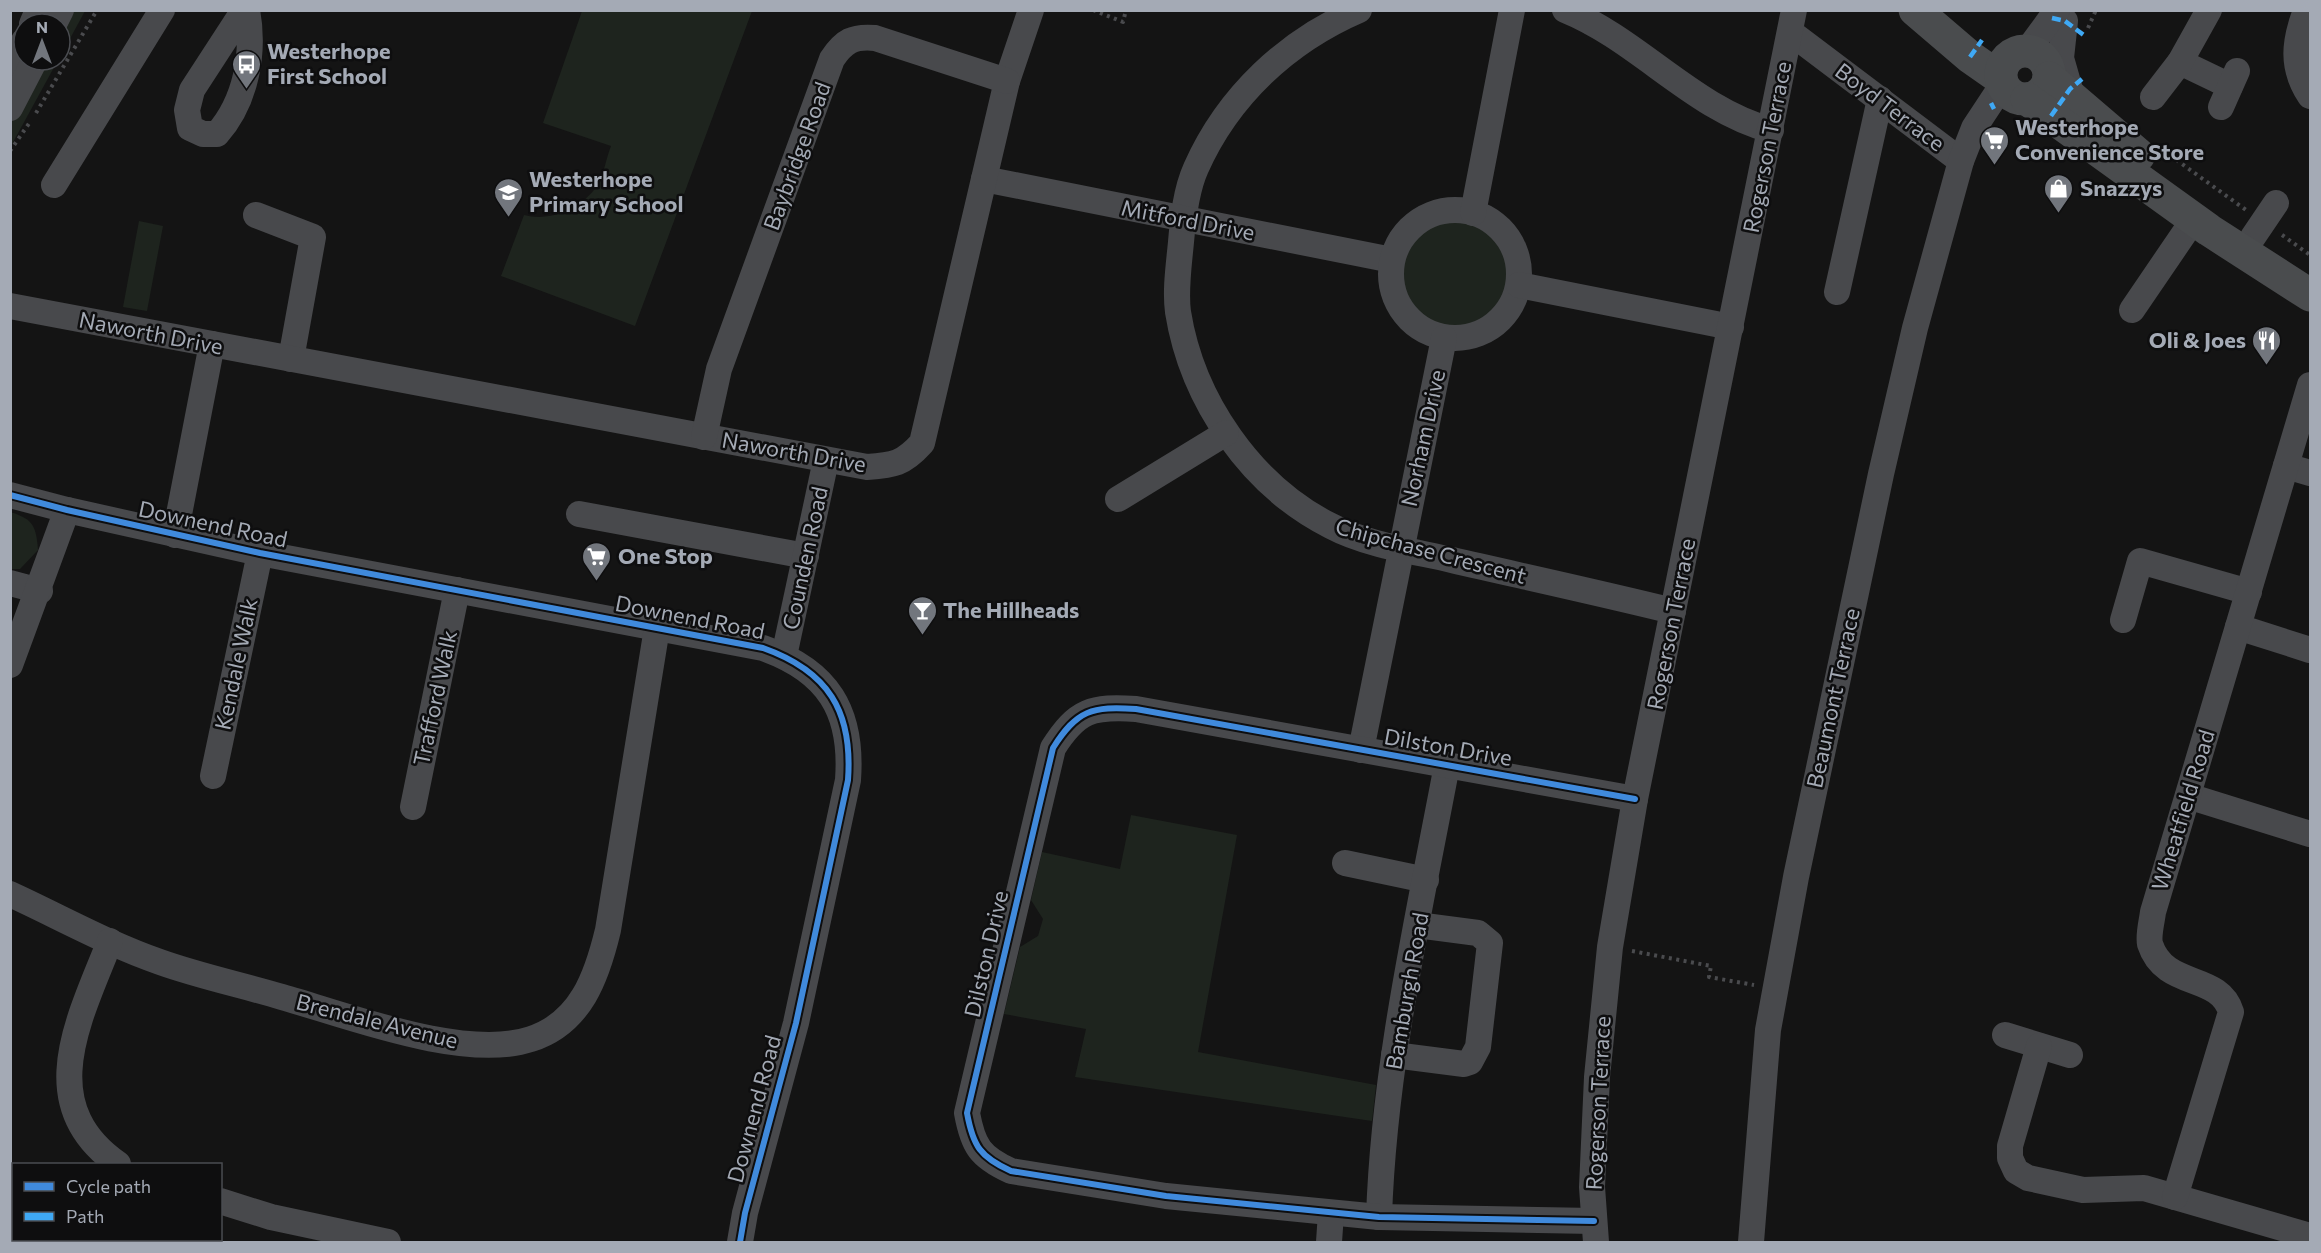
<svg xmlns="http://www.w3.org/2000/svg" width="2321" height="1253" font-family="Commissioner,sans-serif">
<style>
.green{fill:#1e241e}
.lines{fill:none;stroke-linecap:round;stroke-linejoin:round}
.path{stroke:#4a4b4e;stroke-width:4;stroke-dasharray:3 4.5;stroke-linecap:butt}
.minor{stroke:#48494c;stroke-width:26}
.major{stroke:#4a4c4e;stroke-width:33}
.quiet{stroke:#3fa9f5;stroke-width:4.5;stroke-dasharray:9 4.5;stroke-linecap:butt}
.cycleway-casing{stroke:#0e0e0f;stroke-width:10}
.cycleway{stroke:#408adc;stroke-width:6}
.labels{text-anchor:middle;stroke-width:5;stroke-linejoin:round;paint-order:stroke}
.poi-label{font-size:22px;font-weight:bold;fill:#a4aab5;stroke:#0e0e0f;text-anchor:start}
.street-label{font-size:22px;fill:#a4aab5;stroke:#0e0e0f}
</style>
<rect width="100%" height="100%" fill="#141414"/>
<g class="green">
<polygon points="67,11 85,11 60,57 60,24"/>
<path d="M582 11H752L635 326 501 276 524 215C550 222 581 209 597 186 604 175 606 158 611 146L543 123Z"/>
<polygon points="42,60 58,60 11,146 10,125"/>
<polygon points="139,221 163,226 147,311 123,307"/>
<circle cx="1456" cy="275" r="54"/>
<path d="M10 512C34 519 36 527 38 550L20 569H11Z"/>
<polygon points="1131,815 1237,835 1198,1052 1376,1085 1372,1121 1075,1077 1086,1029 1004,1014 1020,947 1038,936 1043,919 1031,900 1042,852 1120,869"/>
</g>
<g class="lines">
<g class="path">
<polyline points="1093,10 1123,22 1126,10"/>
<polyline points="2088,28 2096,10"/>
<polyline points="36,113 97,10"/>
<polyline points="10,151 30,122"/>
<polyline points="2164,151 2246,210"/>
<polyline points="2282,235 2310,255"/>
<polyline points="1632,951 1711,966 1709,977 1754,985"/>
<polyline points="124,1242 126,1240"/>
</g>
<g class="minor">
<path d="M244 10 192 90 187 110 190 128 203 134H217C246 101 255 53 247 10"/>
<path d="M1359 10C1287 41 1228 96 1196 168 1186 190 1183 218 1181 242 1179 264 1175 290 1178 312 1192 400 1251 486 1331 526 1367 545 1413 551 1452 560 1526 577 1600 593 1673 611"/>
<path d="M1565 10C1639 40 1693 109 1771 130"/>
<path d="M2306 10C2294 42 2291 67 2310 96"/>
<polyline points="2065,21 2061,58 2073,100"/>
<polyline points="32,24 38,10"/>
<polyline points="54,24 61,10"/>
<polyline points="1790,32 1961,161"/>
<polyline points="2027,51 2057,10"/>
<polyline points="2180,62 2230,86"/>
<polyline points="10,67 24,41"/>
<polyline points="2153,97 2180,62 2209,10"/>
<polyline points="2221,107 2237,71"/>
<polyline points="10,108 35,60"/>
<polyline points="984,179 1392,260"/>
<polyline points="54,185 162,10"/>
<circle cx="1455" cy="274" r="64"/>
<polyline points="1473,213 1512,10"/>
<polyline points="256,215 313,237 291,359"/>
<polyline points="2253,237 2276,203"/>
<polyline points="1519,285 1731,327"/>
<polyline points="1837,292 1880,99"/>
<path d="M10 306 867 467C894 465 903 464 922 443L1007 81 1031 10"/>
<polyline points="2132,310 2194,219"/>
<path d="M704 437 719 369 832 59C844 41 853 36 875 38L1007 81"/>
<polyline points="2286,466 2310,473"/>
<path d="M10 495 67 510 260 553 763 648C828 671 853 711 848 780L796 1023 745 1213 740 1242"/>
<polyline points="1118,499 1226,433"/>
<polyline points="579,514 806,556"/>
<polyline points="175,535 212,344"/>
<polyline points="10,583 40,591"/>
<polyline points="2123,620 2140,561 2249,592"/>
<polyline points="2238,627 2310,650"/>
<polyline points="784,656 826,460"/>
<polyline points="10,665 67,510"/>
<polyline points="1361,750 1444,338"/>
<polyline points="213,776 260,553"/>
<polyline points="2188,796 2310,834"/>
<polyline points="413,807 457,590"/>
<polyline points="1345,863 1426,880"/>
<path d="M10 894C60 917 108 944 160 962 199 976 242 985 282 997 349 1016 465 1061 531 1039 581 1023 597 976 608 930L657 628"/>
<path d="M110 941C80 1018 32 1104 118 1164"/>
<polyline points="2005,1035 2070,1055"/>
<polyline points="2039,1046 2010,1146 2010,1158 2016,1171 2028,1178 2083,1190 2144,1188 2310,1236"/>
<polyline points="1394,1055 1464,1064 1470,1062 1478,1047 1490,943 1478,933 1417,925"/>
<path d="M2175 1197 2231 1012C2219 972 2165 990 2150 944 2148 935 2152 921 2153 912L2310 385"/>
<polyline points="220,1201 271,1217 388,1242"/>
<path d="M1379 1217C1384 1065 1419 914 1447 765"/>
<path d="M1594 1221 1379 1217 1166 1196 1011 1171C980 1157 973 1146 967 1113L1053 748C1077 710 1092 706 1136 709L1635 799"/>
<polyline points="1329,1242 1331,1213"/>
<polyline points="1596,1242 1592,1187 1597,1077 1610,947 1635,799 1794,10"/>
<polyline points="1751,1242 1768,1030 1796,877 1881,474 1915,328 1961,161 1974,128 2003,84"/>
</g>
<g class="major">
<polyline points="1915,10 1970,57 2000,78"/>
<circle cx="2025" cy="75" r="24"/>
<polyline points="2049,78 2139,155"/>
<polyline points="2027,99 2209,230 2310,295"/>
</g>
<g class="quiet">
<polyline points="2052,18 2065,21 2085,36"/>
<polyline points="1970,57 1982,40"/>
<polyline points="1991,103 1994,109"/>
<polyline points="2051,116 2070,89 2082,79"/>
</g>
<defs>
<g id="cycleway">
<path d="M10 495 67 510 260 553 763 648C828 671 853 711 848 780L796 1023 745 1213 740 1242"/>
<path d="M1594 1221 1379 1217 1166 1196 1011 1171C980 1157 973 1146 967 1113L1053 748C1077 710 1092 706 1136 709L1635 799"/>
</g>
</defs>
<use href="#cycleway" class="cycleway-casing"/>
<use href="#cycleway" class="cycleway"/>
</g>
<defs>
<symbol id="bus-pin" viewBox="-11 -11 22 30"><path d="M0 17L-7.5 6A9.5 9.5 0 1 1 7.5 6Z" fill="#72767d" stroke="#0e0e0f"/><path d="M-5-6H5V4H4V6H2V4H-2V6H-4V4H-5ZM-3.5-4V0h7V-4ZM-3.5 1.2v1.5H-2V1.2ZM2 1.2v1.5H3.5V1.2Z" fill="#fff"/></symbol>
<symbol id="supermarket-pin" viewBox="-11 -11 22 30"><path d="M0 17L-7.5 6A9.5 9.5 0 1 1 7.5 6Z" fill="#72767d" stroke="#0e0e0f"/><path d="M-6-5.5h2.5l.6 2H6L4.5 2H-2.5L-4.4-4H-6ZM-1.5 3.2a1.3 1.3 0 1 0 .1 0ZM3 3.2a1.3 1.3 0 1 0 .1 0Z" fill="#fff"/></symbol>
<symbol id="shop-pin" viewBox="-11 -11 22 30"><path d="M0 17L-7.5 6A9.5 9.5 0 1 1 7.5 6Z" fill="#72767d" stroke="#0e0e0f"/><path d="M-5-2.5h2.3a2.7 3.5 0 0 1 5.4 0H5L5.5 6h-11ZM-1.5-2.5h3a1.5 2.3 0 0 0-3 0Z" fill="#fff"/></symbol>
<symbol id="school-pin" viewBox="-11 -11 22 30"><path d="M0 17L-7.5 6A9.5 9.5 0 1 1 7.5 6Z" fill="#72767d" stroke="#0e0e0f"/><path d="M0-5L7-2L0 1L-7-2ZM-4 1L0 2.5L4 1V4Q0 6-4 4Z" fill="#fff"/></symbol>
<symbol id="restaurant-pin" viewBox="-11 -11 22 30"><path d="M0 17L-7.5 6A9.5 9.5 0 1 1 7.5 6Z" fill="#72767d" stroke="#0e0e0f"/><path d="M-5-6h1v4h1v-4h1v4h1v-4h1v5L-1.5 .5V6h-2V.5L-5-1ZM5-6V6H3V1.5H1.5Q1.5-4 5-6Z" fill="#fff"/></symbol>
<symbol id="bar-pin" viewBox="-11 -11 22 30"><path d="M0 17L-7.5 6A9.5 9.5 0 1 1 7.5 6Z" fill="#72767d" stroke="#0e0e0f"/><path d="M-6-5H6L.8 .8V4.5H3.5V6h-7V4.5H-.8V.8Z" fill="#fff"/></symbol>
</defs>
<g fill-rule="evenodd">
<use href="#bus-pin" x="230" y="48" width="33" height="45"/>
<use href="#supermarket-pin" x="1978" y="124" width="33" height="45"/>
<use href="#shop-pin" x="2042" y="172" width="33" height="45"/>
<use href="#school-pin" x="492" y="176" width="33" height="45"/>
<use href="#restaurant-pin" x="2250" y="324" width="33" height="45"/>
<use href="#supermarket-pin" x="580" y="540" width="33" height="45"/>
<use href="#bar-pin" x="906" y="594" width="33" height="45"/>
</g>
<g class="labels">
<g class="poi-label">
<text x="267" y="59">Westerhope<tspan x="267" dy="25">First School</tspan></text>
<text x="2015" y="135">Westerhope<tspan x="2015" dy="25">Convenience Store</tspan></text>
<text x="529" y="187">Westerhope<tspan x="529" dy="25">Primary School</tspan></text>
<text x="2080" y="196">Snazzys</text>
<text x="2246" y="348" text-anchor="end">Oli &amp; Joes</text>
<text x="618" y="564">One Stop</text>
<text x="943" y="618">The Hillheads</text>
</g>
<g class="street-label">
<text transform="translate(1890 107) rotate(37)" y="8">Boyd Terrace</text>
<text transform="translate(1767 147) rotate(-79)" y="8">Rogerson Terrace</text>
<text transform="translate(797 156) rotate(-70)" y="8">Baybridge Road</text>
<text transform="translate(1188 220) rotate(11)" y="8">Mitford Drive</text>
<text transform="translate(151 333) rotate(11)" y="8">Naworth Drive</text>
<text transform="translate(1423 438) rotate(-78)" y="8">Norham Drive</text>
<text transform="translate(794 452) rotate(10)" y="8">Naworth Drive</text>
<text transform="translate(213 524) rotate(12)" y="8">Downend Road</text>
<text transform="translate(1431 551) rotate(15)" y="8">Chipchase Crescent</text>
<text transform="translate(805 558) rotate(-78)" y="8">Counden Road</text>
<text transform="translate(690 617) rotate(11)" y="8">Downend Road</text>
<text transform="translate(1671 624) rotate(-79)" y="8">Rogerson Terrace</text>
<text transform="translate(236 664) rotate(-78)" y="8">Kendale Walk</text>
<text transform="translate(435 698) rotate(-78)" y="8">Trafford Walk</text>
<text transform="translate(1833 698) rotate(-78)" y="8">Beaumont Terrace</text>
<text transform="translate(1448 747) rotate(10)" y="8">Dilston Drive</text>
<text transform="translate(2183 810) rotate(-73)" y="8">Wheatfield Road</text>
<text transform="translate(986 954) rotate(-77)" y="8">Dilston Drive</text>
<text transform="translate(1407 991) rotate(-80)" y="8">Bamburgh Road</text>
<text transform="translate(377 1021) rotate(14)" y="8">Brendale Avenue</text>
<text transform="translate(1598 1103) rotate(-87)" y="8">Rogerson Terrace</text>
<text transform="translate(754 1109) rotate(-75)" y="8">Downend Road</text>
</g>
</g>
<rect width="2321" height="1253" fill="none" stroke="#a4aab5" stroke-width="24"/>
<rect x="12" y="1163" width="210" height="78" fill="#0e0e0f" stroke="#4a4c51" stroke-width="1.5"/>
<rect x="24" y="1182" width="30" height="9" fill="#408adc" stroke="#4a4c51" stroke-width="1.5"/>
<text x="66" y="1193" font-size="18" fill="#a4aab5">Cycle path</text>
<rect x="24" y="1212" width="30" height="9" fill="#3fa9f5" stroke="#4a4c51" stroke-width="1.5"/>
<text x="66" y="1223" font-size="18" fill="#a4aab5">Path</text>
<g transform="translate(42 42)"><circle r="28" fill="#0e0e0f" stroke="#4a4c51" stroke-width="1.5"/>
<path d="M0-4.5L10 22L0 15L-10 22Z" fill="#72767d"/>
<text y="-9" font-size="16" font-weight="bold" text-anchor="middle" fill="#a4aab5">N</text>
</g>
</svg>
